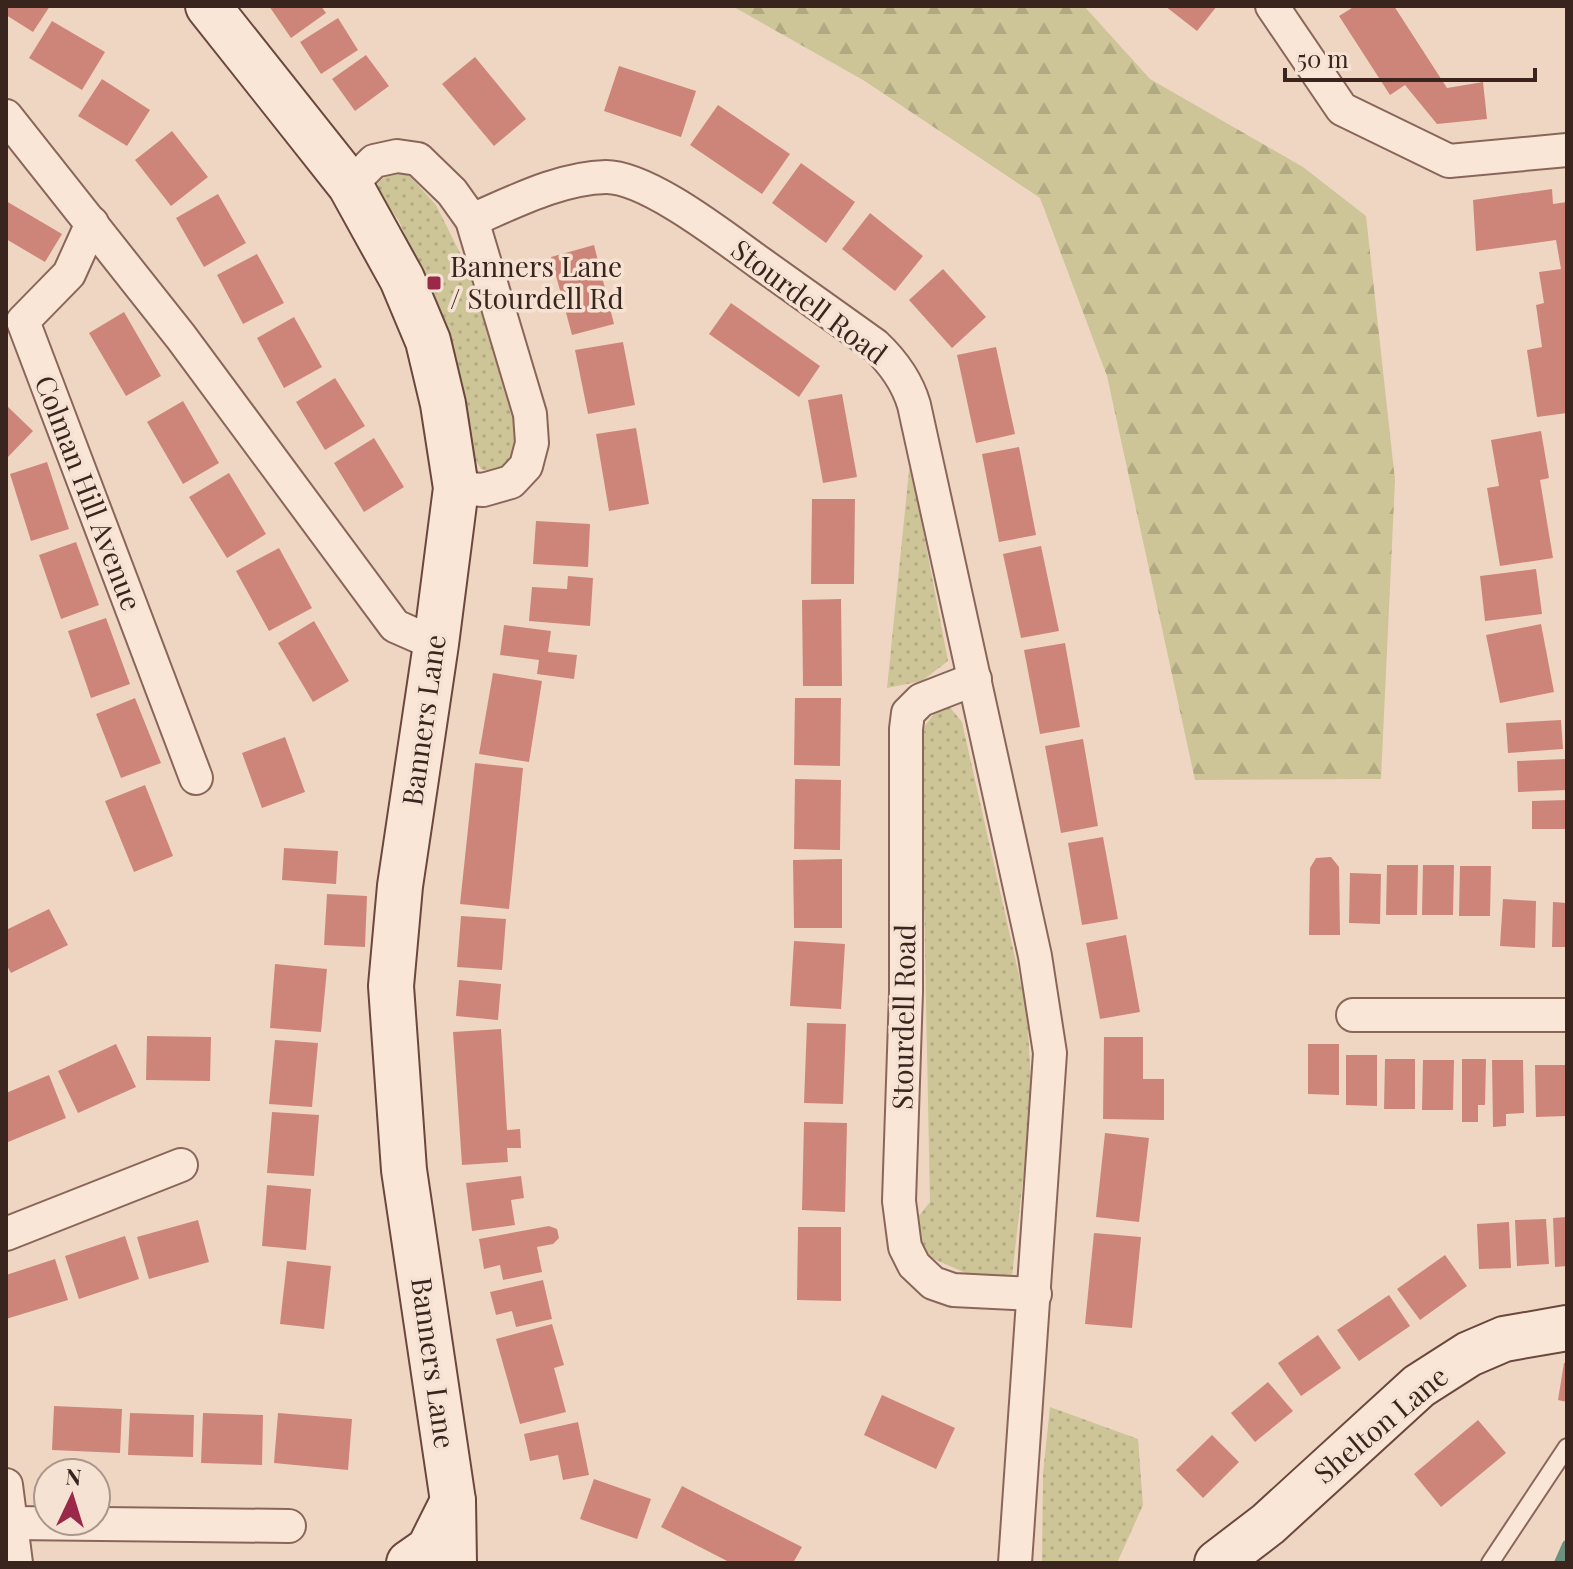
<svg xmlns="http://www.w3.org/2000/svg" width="1573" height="1569" font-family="'Playfair Display',serif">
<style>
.grass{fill:url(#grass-dots)}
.forest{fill:url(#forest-firs)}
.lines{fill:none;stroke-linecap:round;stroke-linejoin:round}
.stream{stroke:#6c907d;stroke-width:10}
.building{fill:#ce8579}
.lane-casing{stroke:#8a665a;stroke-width:20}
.street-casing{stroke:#8a665a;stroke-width:36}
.secondary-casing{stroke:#6b473d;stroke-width:48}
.lane{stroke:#f9e6d7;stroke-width:16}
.street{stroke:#f9e6d7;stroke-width:32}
.secondary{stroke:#f9e6d7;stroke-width:44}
.poi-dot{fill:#9a2848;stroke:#f6e2d3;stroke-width:3}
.labels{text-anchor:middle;stroke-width:7;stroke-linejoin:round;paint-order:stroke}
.poi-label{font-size:28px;fill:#39241e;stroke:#f6e2d3;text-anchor:start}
.street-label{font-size:28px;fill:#39241e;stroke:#f6e2d3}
</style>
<defs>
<pattern id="grass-dots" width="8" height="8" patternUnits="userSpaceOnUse" patternTransform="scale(2)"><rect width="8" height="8" fill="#cdc597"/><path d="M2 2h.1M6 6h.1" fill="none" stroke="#b1a982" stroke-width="1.8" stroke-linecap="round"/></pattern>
<pattern id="forest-firs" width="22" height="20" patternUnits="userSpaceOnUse" patternTransform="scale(2)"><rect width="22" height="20" fill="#cdc597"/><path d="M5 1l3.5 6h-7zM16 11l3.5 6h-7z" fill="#b1a982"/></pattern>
</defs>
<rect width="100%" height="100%" fill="#efd6c3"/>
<g class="grass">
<polygon points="390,172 407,173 436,205 485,303 519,427 519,457 509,469 494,473 481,469 475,459 437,306 398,219 376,193 378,183"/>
<polygon points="910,461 948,661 922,681 887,688"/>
<polygon points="949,706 962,722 1027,1011 1032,1102 1012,1276 977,1278 927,1256 914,1222 930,1202 921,749 917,737 933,715"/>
<polygon points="1050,1407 1138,1439 1143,1505 1117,1563 1042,1563 1043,1473"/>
</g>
<polygon class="forest" points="732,6 1084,6 1150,79 1303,167 1366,216 1395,480 1381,779 1195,780 1107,376 1040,198 863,80"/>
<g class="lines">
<polyline class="stream" points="1559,1563 1567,1545"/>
</g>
<g class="building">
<polygon points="6,6 50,6 33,32 6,15"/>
<polygon points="269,6 321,6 326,13 291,38"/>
<polygon points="1165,6 1217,6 1197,31"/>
<polygon points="1355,6 1394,6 1447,88 1483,82 1487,119 1437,124 1405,85 1390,95 1339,16"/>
<polygon points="338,18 358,50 321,74 300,42"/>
<polygon points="52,21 105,52 82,90 29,58"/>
<polygon points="366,55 389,86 355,111 332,79"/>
<polygon points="475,57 526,119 494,146 442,84"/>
<polygon points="619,66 696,91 681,137 604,111"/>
<polygon points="102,79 150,110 127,146 78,116"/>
<polygon points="718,105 790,154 762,194 690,145"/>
<polygon points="172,131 208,177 171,206 135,160"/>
<polygon points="801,163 855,202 826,243 772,203"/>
<polygon points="1552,189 1553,204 1567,202 1567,413 1537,417 1527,350 1542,347 1536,305 1544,303 1539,272 1561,269 1556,240 1476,251 1473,200"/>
<polygon points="218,194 246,243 204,267 176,218"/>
<polygon points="6,201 62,234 45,262 6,239"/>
<polygon points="870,213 923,256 895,291 842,249"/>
<polygon points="594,245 614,324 572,335 551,257"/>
<polygon points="257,254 284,303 243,324 217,275"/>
<polygon points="943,269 986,317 952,348 909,300"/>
<polygon points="731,303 820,366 799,397 709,334"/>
<polygon points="124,312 161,376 126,396 89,333"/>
<polygon points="294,317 322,367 284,388 257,338"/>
<polygon points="623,342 635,405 588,414 575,350"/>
<polygon points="996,347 1015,434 976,443 957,355"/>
<polygon points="335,378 365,426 325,450 296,402"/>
<polygon points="842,394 857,477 823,483 808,400"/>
<polygon points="183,401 219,463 183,484 147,422"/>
<polygon points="6,405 33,431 6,459"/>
<polygon points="636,428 649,504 609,511 596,434"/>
<polygon points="1541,431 1549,478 1540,480 1553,558 1500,566 1487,488 1499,486 1491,440"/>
<polygon points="374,438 404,487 364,512 334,463"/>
<polygon points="1019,447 1036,535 999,542 982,454"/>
<polygon points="47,462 69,529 31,541 10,474"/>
<polygon points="229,473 266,534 227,558 189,497"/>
<polygon points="812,499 855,499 854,584 811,584"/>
<polygon points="536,521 590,524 588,567 533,564"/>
<polygon points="76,542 99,605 61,619 39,555"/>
<polygon points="1041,546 1059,631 1021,638 1003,554"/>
<polygon points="279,548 312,608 269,631 236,571"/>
<polygon points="1536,569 1542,614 1485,621 1480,576"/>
<polygon points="568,576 593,578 590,626 529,621 532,587 567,589"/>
<polygon points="841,599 842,686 803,686 802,600"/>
<polygon points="106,618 130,684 91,698 68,631"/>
<polygon points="314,621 349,681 313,702 278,643"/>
<polygon points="1541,624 1554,692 1500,703 1486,635"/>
<polygon points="504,625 551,631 548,652 577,655 574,679 537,674 539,660 500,655"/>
<polygon points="1065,643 1080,727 1040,734 1024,650"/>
<polygon points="493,673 542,681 529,762 479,754"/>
<polygon points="135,698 161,763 121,778 96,714"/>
<polygon points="795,698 841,698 840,766 794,765"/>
<polygon points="1561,720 1563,749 1508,753 1506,723"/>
<polygon points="285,737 305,792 262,808 242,753"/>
<polygon points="1083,739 1098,826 1061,833 1045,746"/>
<polygon points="1566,759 1567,790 1518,792 1517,761"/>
<polygon points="475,763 523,768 509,909 460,904"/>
<polygon points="795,779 841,780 840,850 794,849"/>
<polygon points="145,785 173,856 134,872 105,801"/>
<polygon points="1567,800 1567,829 1532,829 1532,801"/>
<polygon points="1103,837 1118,919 1082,925 1068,843"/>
<polygon points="284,848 338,851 336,884 282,880"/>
<polygon points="1331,857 1339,867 1340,935 1309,935 1310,868 1316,858"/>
<polygon points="842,859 842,928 794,928 793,860"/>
<polygon points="1387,865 1418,865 1417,915 1386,915"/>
<polygon points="1423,865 1454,865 1453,915 1422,915"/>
<polygon points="1460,866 1491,866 1490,916 1459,916"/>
<polygon points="1350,873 1381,874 1380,924 1349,923"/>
<polygon points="327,894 367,896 365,947 324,945"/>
<polygon points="1503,899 1536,901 1535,948 1500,946"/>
<polygon points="1553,902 1567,903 1567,947 1552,947"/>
<polygon points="49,909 68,945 11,973 6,964 6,930"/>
<polygon points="461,916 506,919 502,970 457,967"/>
<polygon points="1126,935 1140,1012 1100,1019 1086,943"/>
<polygon points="794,941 845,944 841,1009 790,1006"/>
<polygon points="275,964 327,969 321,1032 270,1028"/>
<polygon points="459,980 501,984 498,1020 456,1016"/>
<polygon points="807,1023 846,1024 843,1104 804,1103"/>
<polygon points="501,1029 507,1130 520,1129 521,1148 507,1148 508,1162 462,1165 453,1032"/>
<polygon points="147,1036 211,1037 210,1081 146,1080"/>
<polygon points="1104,1037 1143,1037 1143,1079 1164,1079 1164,1120 1103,1119"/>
<polygon points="275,1040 318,1043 312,1107 269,1104"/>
<polygon points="116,1044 136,1087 78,1113 58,1071"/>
<polygon points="1308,1044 1339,1044 1339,1095 1308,1094"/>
<polygon points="1346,1055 1377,1055 1377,1106 1346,1105"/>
<polygon points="1385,1059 1415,1059 1415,1109 1384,1109"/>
<polygon points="1462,1059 1486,1059 1485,1105 1478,1105 1478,1122 1462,1122"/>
<polygon points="1423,1060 1454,1060 1453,1110 1422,1110"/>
<polygon points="1492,1060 1523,1060 1524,1113 1506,1114 1506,1126 1493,1127"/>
<polygon points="1535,1065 1567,1065 1567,1116 1536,1117"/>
<polygon points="49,1075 66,1118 8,1142 6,1137 6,1093"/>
<polygon points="272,1112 319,1115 314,1176 267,1173"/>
<polygon points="804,1122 847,1123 845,1212 802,1210"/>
<polygon points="1105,1133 1149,1138 1139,1222 1096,1217"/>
<polygon points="521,1176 524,1198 511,1200 515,1225 472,1231 466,1183"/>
<polygon points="267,1185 311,1189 306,1250 262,1246"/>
<polygon points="1567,1217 1567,1266 1555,1267 1553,1218"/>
<polygon points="1546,1219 1549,1264 1517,1266 1515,1220"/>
<polygon points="198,1220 209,1262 149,1279 137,1237"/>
<polygon points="1509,1222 1511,1268 1479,1269 1477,1224"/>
<polygon points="549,1226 557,1229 559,1238 553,1244 537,1247 542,1272 503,1280 500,1265 484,1269 479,1239"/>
<polygon points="798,1227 841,1227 841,1301 797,1300"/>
<polygon points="1094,1233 1141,1237 1132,1328 1085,1324"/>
<polygon points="125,1236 139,1279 79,1299 65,1256"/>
<polygon points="1445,1255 1467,1286 1420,1320 1397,1289"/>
<polygon points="55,1259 68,1300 6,1319 6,1275"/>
<polygon points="287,1261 331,1266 324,1329 280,1324"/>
<polygon points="543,1280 552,1319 516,1327 512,1311 496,1315 490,1292"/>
<polygon points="1389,1295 1410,1326 1359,1361 1337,1330"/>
<polygon points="552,1324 564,1365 554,1368 566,1412 520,1424 496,1339"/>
<polygon points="1318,1335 1341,1368 1301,1396 1278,1363"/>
<polygon points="1564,1363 1567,1363 1567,1402 1558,1400"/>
<polygon points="1268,1382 1293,1411 1255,1442 1231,1413"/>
<polygon points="882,1395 955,1428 936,1469 864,1435"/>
<polygon points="54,1406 122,1409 120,1453 52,1450"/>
<polygon points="130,1413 194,1415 193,1457 128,1455"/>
<polygon points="203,1413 263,1415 262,1465 201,1463"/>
<polygon points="278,1413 352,1419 348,1470 274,1463"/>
<polygon points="1478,1420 1506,1453 1441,1507 1414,1474"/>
<polygon points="578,1422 589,1475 563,1480 558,1455 530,1461 524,1434"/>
<polygon points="1212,1435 1239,1462 1203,1498 1176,1470"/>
<polygon points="594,1479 651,1499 637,1539 580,1519"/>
<polygon points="682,1486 802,1547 793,1563 731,1563 661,1527"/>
</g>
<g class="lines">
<defs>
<polyline id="lane" points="1490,1563 1567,1447"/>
<g id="street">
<polyline points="1272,6 1342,109 1449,161 1567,150"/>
<polyline points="6,116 181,337 395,626 436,644"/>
<polyline points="350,185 374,161 397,156 418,159 452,192 472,220 530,414 532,443 526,466 511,482 483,490 456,488"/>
<path d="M472 220C514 202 560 178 606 177 648 177 725 238 760 263 798 290 837 318 875 345 893 362 907 381 914 405L1035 956 1050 1053 1015 1563"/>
<polyline points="92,223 69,274 23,321 196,778"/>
<polyline points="975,679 921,700 908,713 906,729 906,992 899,1201 905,1247 914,1265 933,1283 953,1290 1035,1294"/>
<polyline points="1353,1015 1567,1015"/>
<polyline points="6,1234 181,1165"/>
<polyline points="6,1485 16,1563"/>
<polyline points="12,1523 289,1526"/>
</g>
<g id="secondary">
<polyline points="208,6 350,185 402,279 428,341 443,404 456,488 436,644 400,886 391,986 404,1170 453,1501 454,1563"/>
<polyline points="409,1563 429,1549 453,1501"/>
<polyline points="1217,1563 1268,1524 1419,1386 1469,1354 1504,1339 1567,1328"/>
</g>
</defs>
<use href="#lane" class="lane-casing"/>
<use href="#street" class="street-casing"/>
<use href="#secondary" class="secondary-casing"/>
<use href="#lane" class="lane"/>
<use href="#street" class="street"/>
<use href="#secondary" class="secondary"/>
</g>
<rect class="poi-dot" x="426" y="275" width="16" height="16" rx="4"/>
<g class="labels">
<g class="poi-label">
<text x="450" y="277">Banners Lane<tspan x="450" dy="32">/ Stourdell Rd</tspan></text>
</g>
<g class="street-label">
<text transform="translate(809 302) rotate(37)" y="10">Stourdell Road</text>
<text transform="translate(88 493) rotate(69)" y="10">Colman Hill Avenue</text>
<text transform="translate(424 720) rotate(-82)" y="10">Banners Lane</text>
<text transform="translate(904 1017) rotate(-89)" y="10">Stourdell Road</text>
<text transform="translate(433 1363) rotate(82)" y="10">Banners Lane</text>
<text transform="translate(1381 1425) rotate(-40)" y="10">Shelton Lane</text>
</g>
</g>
<rect width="1573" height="1569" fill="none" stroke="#39241e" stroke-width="16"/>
<g transform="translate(72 1497) rotate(4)"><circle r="38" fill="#f6e2d3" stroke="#aa968b" stroke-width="2"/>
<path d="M0-6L14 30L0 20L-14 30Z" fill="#9a2848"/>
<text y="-12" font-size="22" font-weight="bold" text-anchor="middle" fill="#39241e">N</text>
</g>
<path d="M1285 68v12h250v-12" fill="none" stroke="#39241e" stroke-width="4"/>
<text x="1297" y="68" font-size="24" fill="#39241e" stroke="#f6e2d3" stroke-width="6" paint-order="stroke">50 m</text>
</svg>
